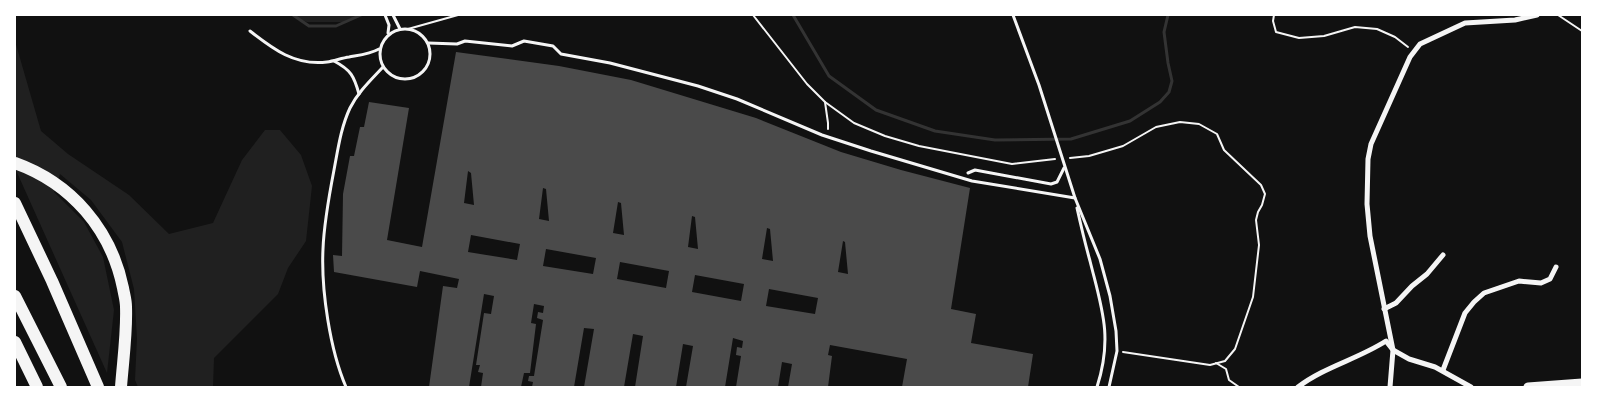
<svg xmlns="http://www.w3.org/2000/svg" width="1597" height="402" font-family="Barlow,sans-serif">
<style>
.green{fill:#202020}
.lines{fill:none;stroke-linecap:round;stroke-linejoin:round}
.stream{stroke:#333;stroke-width:3}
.building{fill:#4a4a4a;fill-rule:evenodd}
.path{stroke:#f5f5f5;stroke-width:2}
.service{stroke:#f5f5f5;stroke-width:3}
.minor{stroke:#f5f5f5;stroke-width:5}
.tertiary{stroke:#f5f5f5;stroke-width:9}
.motorway{stroke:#f5f5f5;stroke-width:12}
</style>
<rect width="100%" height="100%" fill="#111"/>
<g class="green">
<polygon points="290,15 358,15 348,22 307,22"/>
<polygon points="15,41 41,131 68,154 129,195 169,234 213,223 242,160 265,130 280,130 301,155 312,186 306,241 288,268 278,294 214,358 213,387 138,387 135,380 137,338 134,289 122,242 91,200 60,174 54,192 84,222 103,257 114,310 107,373 15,168"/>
</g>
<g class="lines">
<g class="stream">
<polyline points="293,15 309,26 336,26 361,15"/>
<polyline points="793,15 829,76 876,110 935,131 995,140 1071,139 1130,121 1160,102 1169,92 1172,81 1168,63 1164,32 1168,15"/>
</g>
</g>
<path class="building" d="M456 52 559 66 631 80 756 118 841 152 901 170 970 188 951 309 976 314 971 343 1033 354 1028 387H902L907 359 830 345 828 355 832 356 828 387H788L792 364 782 362 778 387H736L741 356 736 355 737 347 742 348 743 341 733 338 725 387H686L693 346 683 344 676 387H635L643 336 633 334 624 387H584L594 329 584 328 574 387H532L533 382 528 381 529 376H534L543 320 537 318 538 312 543 313 544 306 534 304 531 323 536 324 530 373H524L521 387H481L483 373 478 372 480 365H476L484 313 491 314 494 296 484 294 469 387H429L443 286 457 288 459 279 420 271 417 287 334 272 333 255 342 256 343 194 350 156H354L360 127H364L369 102 409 108 387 240 422 247ZM468 171 471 173 474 205 464 203ZM543 188 546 189 549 221 539 219ZM618 202 621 203 624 235 613 233ZM692 216 695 217 698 249 688 247ZM767 228 770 229 773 261 762 259ZM471 235 520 244 517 260 468 252ZM843 241 845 242 848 274 838 272ZM546 249 596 258 593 274 543 266ZM620 262 669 271 666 288 617 279ZM695 275 744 284 741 301 692 292ZM769 289 818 298 815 314 766 306Z"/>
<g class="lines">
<g class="path">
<polyline points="753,15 807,84 825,102 828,123 828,129"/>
<polyline points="1274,15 1273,21 1276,32 1299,38 1324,36 1355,27 1377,29 1395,37 1408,47"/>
<polyline points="1558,15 1582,31"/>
<polyline points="408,29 458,15"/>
<polyline points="825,102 854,123 885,136 919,146 1012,164 1055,159"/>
<polyline points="1070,158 1089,156 1123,146 1156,127 1180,122 1199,124 1217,134 1224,150 1261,185 1265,194 1262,205 1258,212 1256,220 1259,245 1253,297 1235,349 1225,361 1210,365 1123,352"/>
<polyline points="1216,363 1226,369 1229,380 1239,387"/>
</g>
<g class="service">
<polyline points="385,15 389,25 388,33"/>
<polyline points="393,15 400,29"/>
<polyline points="1013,15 1039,85 1075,198 1100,259 1110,296 1116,331 1117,351 1109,387"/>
<circle cx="405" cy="54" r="25"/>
<path d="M250 31C273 49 295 66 327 62 334 61 342 58 349 57 360 55 370 54 379 49"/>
<polyline points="428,43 457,44 465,41 512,46 524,41 553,46 561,54 610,63 698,86 737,99 822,135 871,151 972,181 1075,198"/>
<path d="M334 61C351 70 354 76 359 94"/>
<polyline points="968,173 975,170 1051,184 1057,182 1064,168"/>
<path d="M1077 208C1081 226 1085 243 1090 261 1102 309 1113 337 1097 387"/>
<path d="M346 387C330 350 321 290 323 249 324 223 329 196 334 170 338 149 341 127 350 108 358 92 371 80 383 67"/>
</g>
<g class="minor">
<polyline points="1384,309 1396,303 1412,286 1427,274 1443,255"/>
<polyline points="1443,370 1465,313 1474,302 1484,293 1519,281 1541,283 1550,279 1556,267"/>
<path d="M1298 387C1324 367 1358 359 1386 341L1393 350 1409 359 1435 367 1471 387"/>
<polyline points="1390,387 1393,350 1370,236 1367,204 1368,159 1371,144 1410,57 1420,44 1465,23 1515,20 1537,15"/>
</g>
<polyline class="tertiary" points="1528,387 1582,383"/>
<g class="motorway">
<path d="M15 163C71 183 111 229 123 288 124 294 126 300 126 307 127 333 123 360 121 387"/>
<polyline points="15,203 52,281 98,387"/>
<polyline points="15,296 61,387"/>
<polyline points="15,342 37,387"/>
</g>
</g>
<rect width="1597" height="402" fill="none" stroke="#ffffff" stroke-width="32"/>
</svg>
